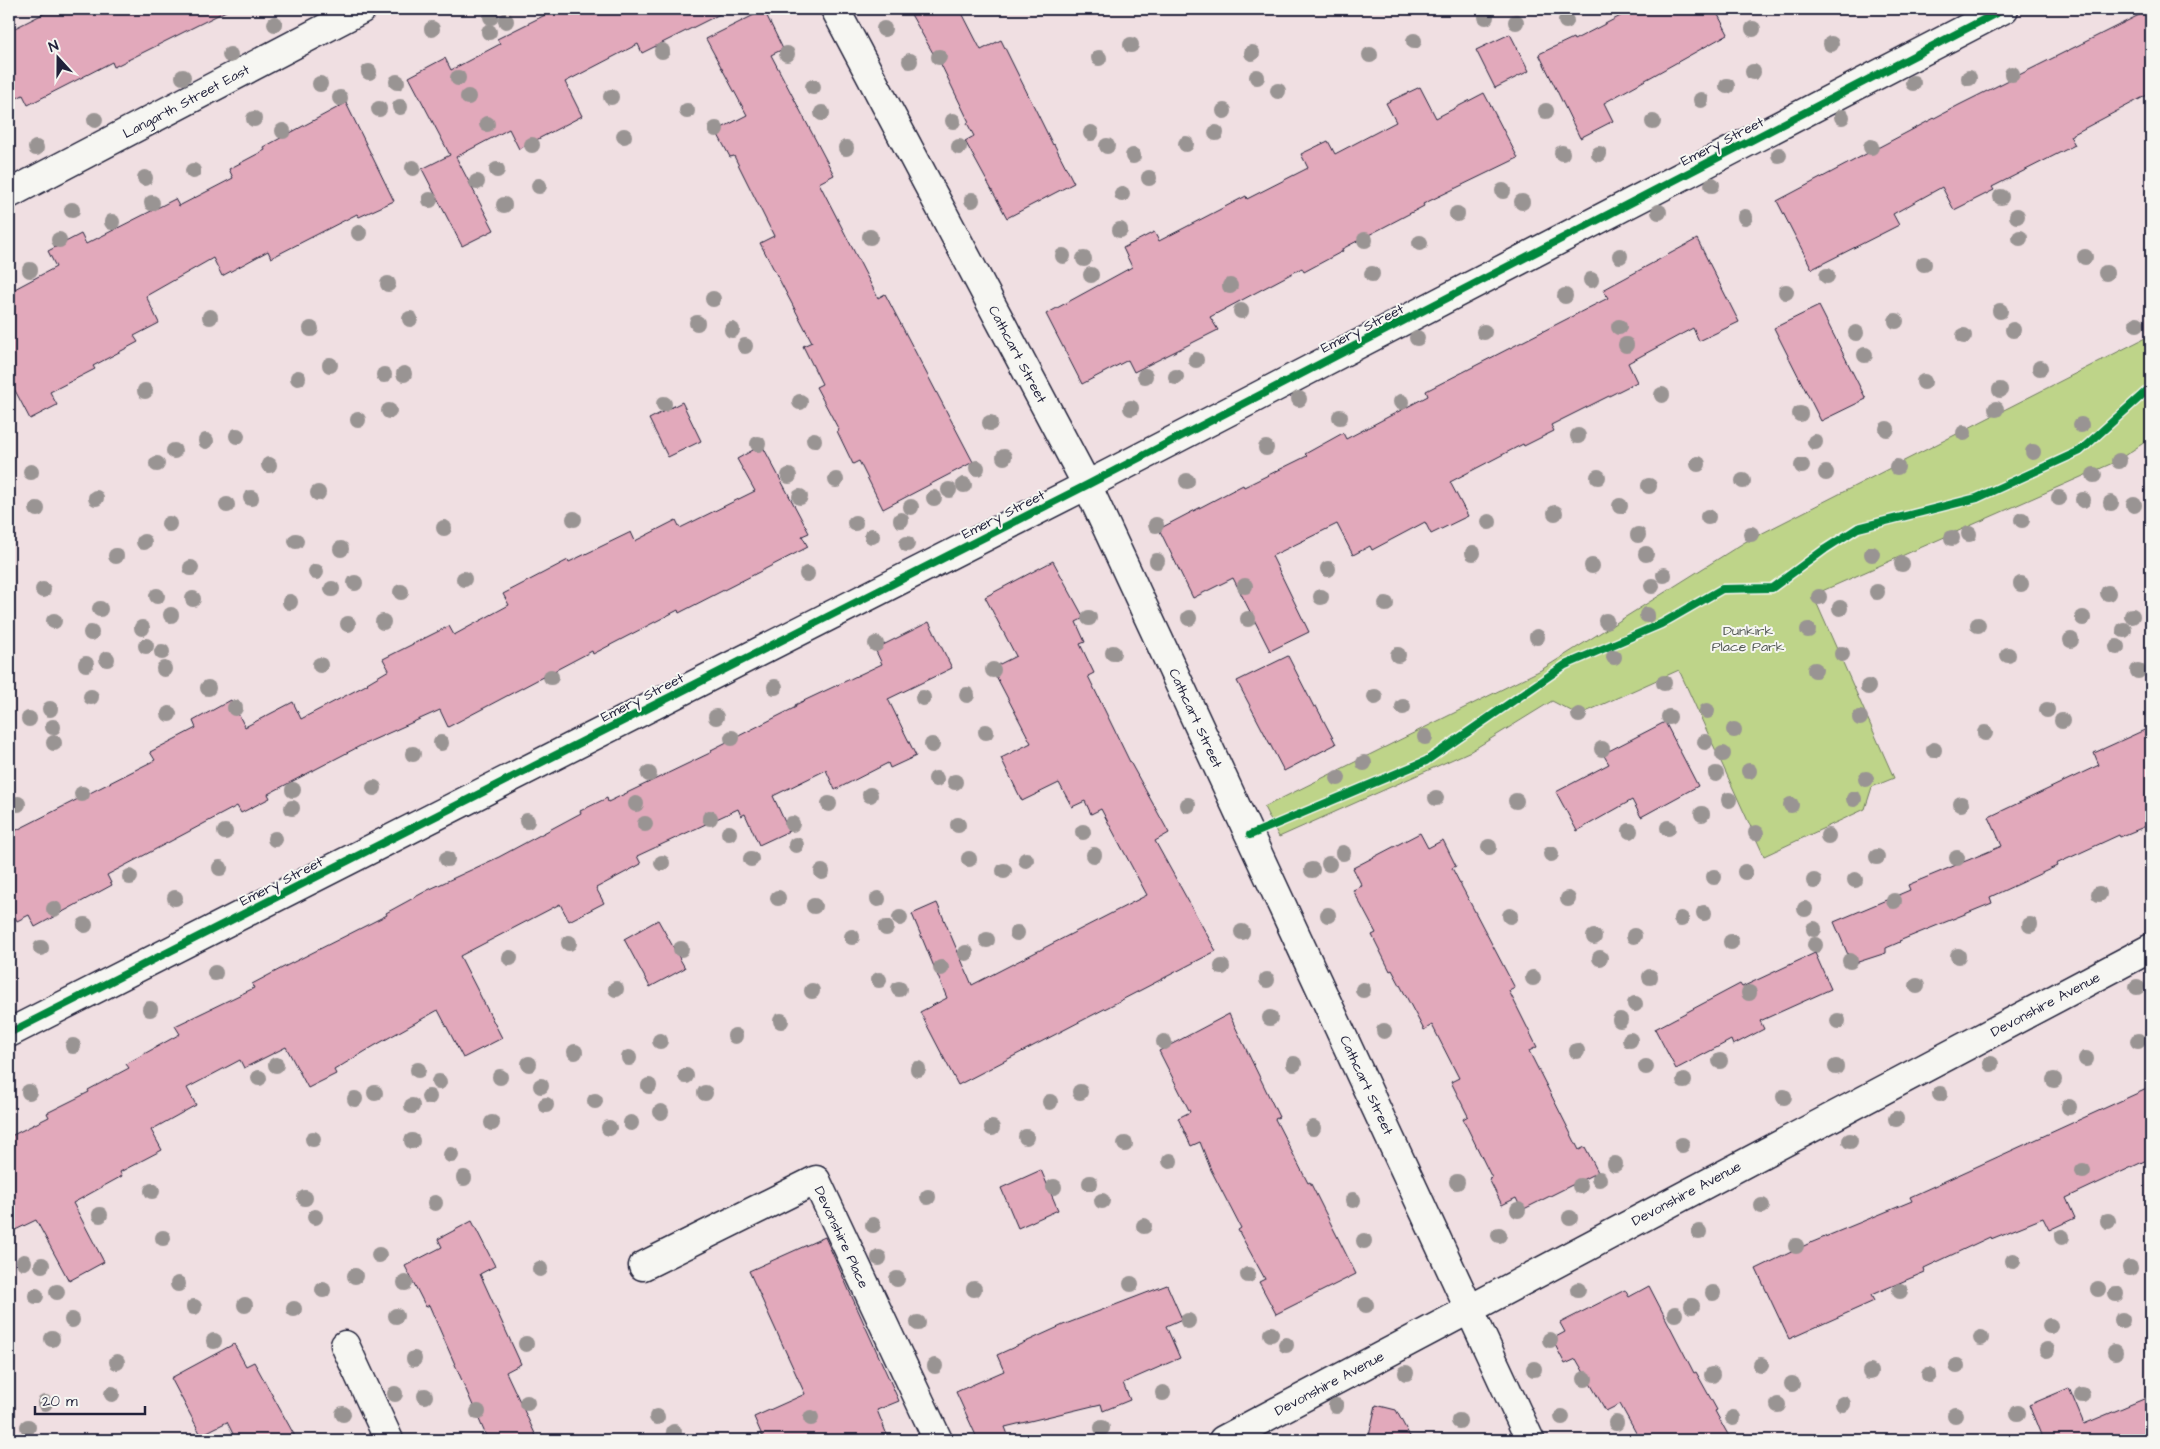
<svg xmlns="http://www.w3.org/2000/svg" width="2160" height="1449" font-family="'Architects Daughter',sans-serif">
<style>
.green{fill:#bed489;stroke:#707b62}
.building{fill:#e2a9bb;stroke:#22223b}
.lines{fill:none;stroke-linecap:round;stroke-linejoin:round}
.minor-casing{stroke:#22223b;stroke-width:31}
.tertiary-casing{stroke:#22223b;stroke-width:31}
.path{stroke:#22223b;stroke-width:3;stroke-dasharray:1 4;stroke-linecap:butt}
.minor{stroke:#f6f6f2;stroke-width:28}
.tertiary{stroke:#f6f6f2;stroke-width:28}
.cycleway-casing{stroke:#f6f6f2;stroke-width:11}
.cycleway{stroke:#00873e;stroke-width:8}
.tree{fill:#999493}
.labels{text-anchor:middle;stroke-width:4;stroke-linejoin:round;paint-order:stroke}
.street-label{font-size:14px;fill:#22223b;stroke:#f6f6f2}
.park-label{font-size:14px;fill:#515752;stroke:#f6f6f2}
</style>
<rect width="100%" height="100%" fill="#f0dfe2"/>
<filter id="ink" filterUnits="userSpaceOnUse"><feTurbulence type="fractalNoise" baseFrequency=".02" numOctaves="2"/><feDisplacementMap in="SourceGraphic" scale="10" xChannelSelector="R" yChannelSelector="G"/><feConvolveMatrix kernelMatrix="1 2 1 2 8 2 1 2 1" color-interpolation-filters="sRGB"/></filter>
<g filter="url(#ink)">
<polygon class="green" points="2151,335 2151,438 2115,462 1813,595 1894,778 1872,787 1865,809 1764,856 1679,670 1579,715 1552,701 1471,751 1279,837 1264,807 1541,670 1745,542"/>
<g class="building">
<polygon points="53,9 230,9 114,67 112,62 28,105 23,95 9,102 9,31"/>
<polygon points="557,9 730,9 642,53 638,44 565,82 582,116 519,149 509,129 456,157 494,230 462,246 422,169 450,155 409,77 445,58 451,70 500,44 497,39"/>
<polygon points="908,9 960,9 981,50 1001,40 1053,145 1054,144 1074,183 1007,218 965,141 974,136 967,123 969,122 936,54 934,55"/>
<polygon points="1634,9 1715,9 1728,34 1604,103 1613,121 1580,138 1539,54 1573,38 1574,40"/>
<polygon points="2151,9 2151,93 2070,136 2075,145 1992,187 1994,190 1954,210 1942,187 1893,214 1899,225 1812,269 1777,201 1959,105"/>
<polygon points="764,10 783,49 771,55 834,175 819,183 878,298 885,294 973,462 883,509 859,461 853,464 837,431 839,430 816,387 822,384 803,346 812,342 760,243 774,236 734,156 730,157 716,131 747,115 706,39"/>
<polygon points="1510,34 1529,71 1495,88 1476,50"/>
<polygon points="1420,87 1436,118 1484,93 1518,158 1423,204 1424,206 1342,249 1343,251 1304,272 1302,268 1210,317 1218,330 1134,372 1128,360 1082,384 1046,314 1132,267 1123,248 1154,232 1159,241 1246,196 1247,199 1308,168 1301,154 1328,141 1335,154 1396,122 1386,103"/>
<polygon points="346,103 394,201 359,217 357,214 271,258 268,251 222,276 213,258 146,296 159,323 134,336 138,342 93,366 95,369 50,392 57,405 30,419 9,379 9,292 56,267 48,251 81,234 86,244 175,199 179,206 233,178 229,169 265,150 264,147"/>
<polygon points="1697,239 1739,322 1699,341 1693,328 1628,363 1637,382 1551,425 1554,431 1524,446 1523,444 1450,482 1468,516 1431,534 1425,522 1372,550 1370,546 1353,555 1337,524 1272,556 1309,632 1270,651 1233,578 1193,598 1159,529 1243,485 1244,487 1307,456 1305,454 1343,433 1346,439 1428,396 1426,391 1608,298 1603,290"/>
<polygon points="1819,306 1866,399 1821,421 1774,328"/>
<polygon points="682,402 701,441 668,457 649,419"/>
<polygon points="762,445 809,533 802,536 808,547 679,613 678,610 593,654 592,651 448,727 440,710 362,745 268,794 270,798 241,813 237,806 107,875 112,885 35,927 29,915 17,921 9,905 9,834 155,760 150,752 196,728 193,721 231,700 245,727 293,702 301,719 368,684 367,683 389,670 383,659 449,626 454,635 509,605 503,594 568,560 569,562 631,532 635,541 676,520 680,528 755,491 737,459"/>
<polygon points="1053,561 1084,618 1076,622 1085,642 1080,644 1094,673 1088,676 1129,760 1169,833 1155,841 1216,951 958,1085 920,1012 947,998 912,914 937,903 972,985 1147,895 1101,809 1091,814 1085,801 1072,807 1059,783 1022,801 1001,758 1031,743 992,668 1016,656 985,597"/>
<polygon points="929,622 952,668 888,699 916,756 890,768 888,763 835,790 826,770 773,796 789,831 759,845 745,814 741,816 738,809 637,856 641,864 596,888 604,903 569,921 560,904 460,956 502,1038 463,1058 438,1010 374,1046 334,1070 336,1074 308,1088 286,1047 244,1068 240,1060 187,1088 196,1105 151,1130 162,1150 120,1172 122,1176 73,1203 104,1262 69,1281 36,1220 9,1233 9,1137 49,1117 47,1113 89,1092 88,1090 129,1068 126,1064 180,1034 175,1026 254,988 252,984 286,966 387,915 386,913 428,890 499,857 581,813 580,811 607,798 608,802 712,752 711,750 796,707 795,705 882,664 875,649"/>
<polygon points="1288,656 1314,707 1316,706 1336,744 1284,771 1237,681"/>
<polygon points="1665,722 1698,786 1641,817 1632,800 1577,831 1556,792 1609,764 1603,754"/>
<polygon points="2151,727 2151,824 2120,837 2119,835 2056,864 2057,866 1990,897 1992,903 1899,941 1900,942 1886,948 1886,953 1852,964 1834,922 1910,890 1908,885 2002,846 1989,817 2099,765 2094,753"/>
<polygon points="1420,833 1428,848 1443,840 1456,866 1452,868 1515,988 1509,991 1537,1047 1529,1051 1579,1150 1585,1147 1598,1172 1522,1210 1516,1198 1502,1205 1489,1179 1492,1178 1463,1119 1468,1116 1451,1082 1459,1078 1432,1025 1424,1030 1392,970 1390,971 1372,935 1376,933 1353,890 1362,886 1353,868"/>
<polygon points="658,920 685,968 650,987 624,939"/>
<polygon points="1815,953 1831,989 1760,1021 1764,1029 1733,1045 1731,1040 1676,1069 1655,1029 1740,984 1742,987"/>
<polygon points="1229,1014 1279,1117 1275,1119 1308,1183 1310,1182 1356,1274 1276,1314 1259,1282 1265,1279 1238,1230 1241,1228 1211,1170 1200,1142 1191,1146 1178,1118 1190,1112 1159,1051"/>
<polygon points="2151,1087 2151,1158 2066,1198 2075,1218 2049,1230 2043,1218 1991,1239 1990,1237 1924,1268 1925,1272 1871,1295 1874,1301 1789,1339 1756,1269 1808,1244 1912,1201 1910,1197"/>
<polygon points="1041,1170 1058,1210 1018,1228 1001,1188"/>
<polygon points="472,1221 495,1266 480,1274 521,1364 506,1372 538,1440 488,1440 429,1305 426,1307 405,1266 442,1247 438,1239"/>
<polygon points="825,1237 899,1401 877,1410 889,1440 764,1440 754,1417 805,1394 749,1271"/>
<polygon points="1167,1285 1182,1319 1166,1326 1180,1358 1123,1383 1130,1400 1103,1411 1101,1404 1005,1427 1010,1440 978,1440 956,1392 1004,1371 997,1355 1063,1325"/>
<polygon points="1649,1286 1694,1373 1696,1372 1717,1410 1715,1411 1731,1440 1640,1440 1620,1404 1606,1411 1576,1359 1565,1364 1552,1339 1565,1332 1560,1323 1625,1290 1629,1297"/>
<polygon points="234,1344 246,1366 254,1362 297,1440 236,1440 227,1422 201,1435 171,1378"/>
<polygon points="2069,1388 2084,1424 2151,1396 2151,1440 2043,1440 2029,1405"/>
<polygon points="1376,1405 1396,1410 1412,1440 1368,1440"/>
</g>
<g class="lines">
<defs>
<g id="minor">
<polyline points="835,9 1087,485 1530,1440"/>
<polyline points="9,194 362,9"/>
<polyline points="643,1266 816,1180 938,1440"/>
<polyline points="345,1345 389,1440"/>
<polyline points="1223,1440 2151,948"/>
</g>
<polyline id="tertiary" points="9,1033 1087,485 2004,9"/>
</defs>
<use href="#minor" class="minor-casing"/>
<use href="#tertiary" class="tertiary-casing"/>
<polyline class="path" points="1280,823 1426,761 1565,665 1661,624 1722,589 1772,588 1825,549 1858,528 1977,498 2080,451 2151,387"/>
<use href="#minor" class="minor"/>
<use href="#tertiary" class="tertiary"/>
<defs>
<g id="cycleway">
<polyline points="1250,835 1426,761 1565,665 1661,624 1722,589 1772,588 1825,549 1858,528 1977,498 2080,451 2151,387"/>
<polyline points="9,1033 1087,485 2004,9"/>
</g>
</defs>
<use href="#cycleway" class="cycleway-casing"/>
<use href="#cycleway" class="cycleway"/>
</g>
<g class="tree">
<circle cx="491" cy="17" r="8"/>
<circle cx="1486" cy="17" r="8"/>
<circle cx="506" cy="21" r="8"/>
<circle cx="1566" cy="21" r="8"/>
<circle cx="1516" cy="22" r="8"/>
<circle cx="275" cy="24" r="8"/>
<circle cx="432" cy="29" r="8"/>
<circle cx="884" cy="29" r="8"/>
<circle cx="1753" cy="29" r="8"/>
<circle cx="489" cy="32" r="8"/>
<circle cx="1414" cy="41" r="8"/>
<circle cx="1831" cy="44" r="8"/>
<circle cx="1131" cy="45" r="8"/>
<circle cx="662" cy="51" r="8"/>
<circle cx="1252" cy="53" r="8"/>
<circle cx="787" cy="54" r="8"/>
<circle cx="230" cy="55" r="8"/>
<circle cx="1370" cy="55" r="8"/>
<circle cx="939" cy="57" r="8"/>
<circle cx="1099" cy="58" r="8"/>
<circle cx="910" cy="61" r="8"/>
<circle cx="369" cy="72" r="8"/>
<circle cx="1753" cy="72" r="8"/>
<circle cx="2012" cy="74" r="8"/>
<circle cx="183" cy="77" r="8"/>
<circle cx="1257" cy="77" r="8"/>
<circle cx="458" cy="78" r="8"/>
<circle cx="1969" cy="78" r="8"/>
<circle cx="397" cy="82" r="8"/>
<circle cx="1913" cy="83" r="8"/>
<circle cx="320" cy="84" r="8"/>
<circle cx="1727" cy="86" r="8"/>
<circle cx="813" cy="87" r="8"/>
<circle cx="1278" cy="91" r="8"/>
<circle cx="468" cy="97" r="8"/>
<circle cx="611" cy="97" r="8"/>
<circle cx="340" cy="98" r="8"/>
<circle cx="1701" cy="100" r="8"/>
<circle cx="400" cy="107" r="8"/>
<circle cx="379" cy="109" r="8"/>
<circle cx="687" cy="111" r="8"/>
<circle cx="1224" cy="111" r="8"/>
<circle cx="1546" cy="111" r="8"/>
<circle cx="822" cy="113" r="8"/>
<circle cx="1842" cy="117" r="8"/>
<circle cx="254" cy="119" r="8"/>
<circle cx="95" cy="120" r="8"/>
<circle cx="953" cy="121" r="8"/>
<circle cx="1653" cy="122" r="8"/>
<circle cx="487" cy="124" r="8"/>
<circle cx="716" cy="129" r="8"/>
<circle cx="283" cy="131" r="8"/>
<circle cx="1091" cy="133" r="8"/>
<circle cx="1216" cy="133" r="8"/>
<circle cx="624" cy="136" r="8"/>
<circle cx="1186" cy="144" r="8"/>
<circle cx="532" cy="145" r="8"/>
<circle cx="1107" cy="146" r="8"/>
<circle cx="959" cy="147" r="8"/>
<circle cx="1871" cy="147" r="8"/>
<circle cx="36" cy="148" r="8"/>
<circle cx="846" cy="148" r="8"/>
<circle cx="1562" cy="153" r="8"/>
<circle cx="1599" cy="154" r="8"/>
<circle cx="1779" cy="155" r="8"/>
<circle cx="1133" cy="156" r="8"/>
<circle cx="413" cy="168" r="8"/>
<circle cx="497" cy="170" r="8"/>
<circle cx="193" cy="171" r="8"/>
<circle cx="145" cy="178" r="8"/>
<circle cx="1149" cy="178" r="8"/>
<circle cx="477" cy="182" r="8"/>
<circle cx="1712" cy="185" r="8"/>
<circle cx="539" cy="186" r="8"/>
<circle cx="1503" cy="191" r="8"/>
<circle cx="1122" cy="194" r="8"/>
<circle cx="2001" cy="197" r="8"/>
<circle cx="430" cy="200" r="8"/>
<circle cx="972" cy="200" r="8"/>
<circle cx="1522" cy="202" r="8"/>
<circle cx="152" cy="203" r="8"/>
<circle cx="504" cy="205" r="8"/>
<circle cx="72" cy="210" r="8"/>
<circle cx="1659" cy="212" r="8"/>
<circle cx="1457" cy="214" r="8"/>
<circle cx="2017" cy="216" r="8"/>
<circle cx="1745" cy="217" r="8"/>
<circle cx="112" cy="222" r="8"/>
<circle cx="1120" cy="230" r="8"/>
<circle cx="359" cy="233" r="8"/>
<circle cx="870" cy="237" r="8"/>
<circle cx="2020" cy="238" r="8"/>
<circle cx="59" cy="240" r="8"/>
<circle cx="1365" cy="240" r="8"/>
<circle cx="1420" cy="243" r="8"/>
<circle cx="1063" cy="256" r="8"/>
<circle cx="1620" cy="256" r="8"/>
<circle cx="2085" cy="257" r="8"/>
<circle cx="1084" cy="259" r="8"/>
<circle cx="1924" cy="264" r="8"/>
<circle cx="30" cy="270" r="8"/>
<circle cx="2106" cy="273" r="8"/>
<circle cx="1372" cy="274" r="8"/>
<circle cx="1091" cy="275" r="8"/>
<circle cx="1827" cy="276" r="8"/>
<circle cx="1591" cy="280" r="8"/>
<circle cx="388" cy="284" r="8"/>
<circle cx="1230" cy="286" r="8"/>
<circle cx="1786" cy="292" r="8"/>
<circle cx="1565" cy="296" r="8"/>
<circle cx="713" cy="299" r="8"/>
<circle cx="1241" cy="311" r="8"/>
<circle cx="2000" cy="311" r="8"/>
<circle cx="210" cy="317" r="8"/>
<circle cx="410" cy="319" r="8"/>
<circle cx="1896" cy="321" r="8"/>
<circle cx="697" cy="323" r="8"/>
<circle cx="2137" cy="324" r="8"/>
<circle cx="1619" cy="327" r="8"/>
<circle cx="311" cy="329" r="8"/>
<circle cx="732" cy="330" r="8"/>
<circle cx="2013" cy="330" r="8"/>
<circle cx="1484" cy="332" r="8"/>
<circle cx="1856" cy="333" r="8"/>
<circle cx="1964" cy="336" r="8"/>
<circle cx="1417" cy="338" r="8"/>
<circle cx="1626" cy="345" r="8"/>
<circle cx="745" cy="346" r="8"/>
<circle cx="1865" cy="355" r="8"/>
<circle cx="1196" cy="360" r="8"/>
<circle cx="330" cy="365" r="8"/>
<circle cx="2040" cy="368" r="8"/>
<circle cx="404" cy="374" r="8"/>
<circle cx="384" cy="375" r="8"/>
<circle cx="1145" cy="376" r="8"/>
<circle cx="1176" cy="377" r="8"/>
<circle cx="298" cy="378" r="8"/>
<circle cx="1924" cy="382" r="8"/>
<circle cx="2000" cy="390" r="8"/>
<circle cx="145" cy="391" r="8"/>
<circle cx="1662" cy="395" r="8"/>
<circle cx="1299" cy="399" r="8"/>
<circle cx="800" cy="402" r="8"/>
<circle cx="1401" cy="402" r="8"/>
<circle cx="664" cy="404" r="8"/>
<circle cx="1131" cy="408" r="8"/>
<circle cx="1996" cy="409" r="8"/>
<circle cx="389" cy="411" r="8"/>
<circle cx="1800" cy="414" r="8"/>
<circle cx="1340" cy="417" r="8"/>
<circle cx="358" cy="420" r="8"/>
<circle cx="990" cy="423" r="8"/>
<circle cx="2081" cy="425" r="8"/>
<circle cx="1887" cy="429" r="8"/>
<circle cx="1964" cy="433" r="8"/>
<circle cx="237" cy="436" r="8"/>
<circle cx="1578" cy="436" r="8"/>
<circle cx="814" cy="440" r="8"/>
<circle cx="206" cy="441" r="8"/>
<circle cx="1815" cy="442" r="8"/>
<circle cx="758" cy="444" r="8"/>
<circle cx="1266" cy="448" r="8"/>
<circle cx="174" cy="451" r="8"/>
<circle cx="2033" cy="452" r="8"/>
<circle cx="1004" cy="457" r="8"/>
<circle cx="2119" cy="461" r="8"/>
<circle cx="157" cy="464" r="8"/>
<circle cx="1698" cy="464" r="8"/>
<circle cx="269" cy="465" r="8"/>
<circle cx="1802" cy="466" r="8"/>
<circle cx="1897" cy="467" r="8"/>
<circle cx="977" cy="468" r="8"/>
<circle cx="31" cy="472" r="8"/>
<circle cx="1826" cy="473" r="8"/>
<circle cx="2094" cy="475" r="8"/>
<circle cx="789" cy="476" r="8"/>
<circle cx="1598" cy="477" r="8"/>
<circle cx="836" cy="480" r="8"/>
<circle cx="1187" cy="481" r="8"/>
<circle cx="1743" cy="481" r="8"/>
<circle cx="964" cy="485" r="8"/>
<circle cx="1649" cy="486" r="8"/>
<circle cx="949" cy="490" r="8"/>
<circle cx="318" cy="493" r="8"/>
<circle cx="800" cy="497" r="8"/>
<circle cx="96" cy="498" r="8"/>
<circle cx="251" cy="498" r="8"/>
<circle cx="934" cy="498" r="8"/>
<circle cx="2059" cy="498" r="8"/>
<circle cx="2083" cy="500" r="8"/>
<circle cx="2111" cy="503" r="8"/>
<circle cx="227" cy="505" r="8"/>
<circle cx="2134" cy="505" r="8"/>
<circle cx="1620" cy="506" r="8"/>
<circle cx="911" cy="507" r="8"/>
<circle cx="37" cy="509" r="8"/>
<circle cx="1555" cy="513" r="8"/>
<circle cx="1708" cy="517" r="8"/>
<circle cx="574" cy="519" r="8"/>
<circle cx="901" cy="520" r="8"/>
<circle cx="2022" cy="520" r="8"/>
<circle cx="1489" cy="522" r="8"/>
<circle cx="855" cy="523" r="8"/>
<circle cx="169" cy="524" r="8"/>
<circle cx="1156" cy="525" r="8"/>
<circle cx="444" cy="528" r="8"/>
<circle cx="1751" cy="534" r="8"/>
<circle cx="1969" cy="534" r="8"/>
<circle cx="1638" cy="535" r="8"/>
<circle cx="872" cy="536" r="8"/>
<circle cx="1952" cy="538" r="8"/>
<circle cx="296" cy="541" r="8"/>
<circle cx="144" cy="542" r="8"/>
<circle cx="907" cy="544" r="8"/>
<circle cx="341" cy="549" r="8"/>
<circle cx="1473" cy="553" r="8"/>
<circle cx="1646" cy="554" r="8"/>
<circle cx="1872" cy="554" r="8"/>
<circle cx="116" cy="556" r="8"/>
<circle cx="1157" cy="561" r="8"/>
<circle cx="1902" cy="564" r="8"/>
<circle cx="1592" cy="566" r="8"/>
<circle cx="191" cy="568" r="8"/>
<circle cx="1328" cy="569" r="8"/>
<circle cx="316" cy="572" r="8"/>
<circle cx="807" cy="574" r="8"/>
<circle cx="1664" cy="575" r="8"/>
<circle cx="464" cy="579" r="8"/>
<circle cx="355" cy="583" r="8"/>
<circle cx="2021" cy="584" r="8"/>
<circle cx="1245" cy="586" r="8"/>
<circle cx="1652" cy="586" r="8"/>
<circle cx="332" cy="589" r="8"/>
<circle cx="43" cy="590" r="8"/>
<circle cx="401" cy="592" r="8"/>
<circle cx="1877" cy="592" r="8"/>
<circle cx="2108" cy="593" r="8"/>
<circle cx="157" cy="596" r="8"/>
<circle cx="1321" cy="597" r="8"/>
<circle cx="1819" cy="597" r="8"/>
<circle cx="193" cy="599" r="8"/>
<circle cx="290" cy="602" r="8"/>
<circle cx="1386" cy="604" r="8"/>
<circle cx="1840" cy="608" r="8"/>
<circle cx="100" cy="609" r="8"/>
<circle cx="171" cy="615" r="8"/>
<circle cx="1647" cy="615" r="8"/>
<circle cx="2132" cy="616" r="8"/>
<circle cx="1089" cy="618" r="8"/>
<circle cx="1189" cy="618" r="8"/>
<circle cx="2083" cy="618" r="8"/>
<circle cx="1248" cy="619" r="8"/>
<circle cx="54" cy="621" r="8"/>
<circle cx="1606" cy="621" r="8"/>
<circle cx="383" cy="622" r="8"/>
<circle cx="348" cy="624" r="8"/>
<circle cx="1978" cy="625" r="8"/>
<circle cx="142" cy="628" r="8"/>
<circle cx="1808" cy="630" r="8"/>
<circle cx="2124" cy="630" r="8"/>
<circle cx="91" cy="633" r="8"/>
<circle cx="1537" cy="637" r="8"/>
<circle cx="2071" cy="640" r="8"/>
<circle cx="876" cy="644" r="8"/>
<circle cx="146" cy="646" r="8"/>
<circle cx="2117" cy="647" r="8"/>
<circle cx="162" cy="652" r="8"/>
<circle cx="1113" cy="653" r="8"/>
<circle cx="1842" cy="654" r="8"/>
<circle cx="1398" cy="655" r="8"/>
<circle cx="2008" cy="655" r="8"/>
<circle cx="1614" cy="657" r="8"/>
<circle cx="107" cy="659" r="8"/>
<circle cx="86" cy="664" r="8"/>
<circle cx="320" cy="665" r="8"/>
<circle cx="164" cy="669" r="8"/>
<circle cx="993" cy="670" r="8"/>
<circle cx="1815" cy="670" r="8"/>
<circle cx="2138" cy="671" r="8"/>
<circle cx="551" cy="677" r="8"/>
<circle cx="1664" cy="683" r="8"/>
<circle cx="775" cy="687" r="8"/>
<circle cx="1868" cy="687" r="8"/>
<circle cx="208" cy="688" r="8"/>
<circle cx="967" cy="695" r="8"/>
<circle cx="91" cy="697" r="8"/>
<circle cx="1375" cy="697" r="8"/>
<circle cx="923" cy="698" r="8"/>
<circle cx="1403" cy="707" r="8"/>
<circle cx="235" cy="708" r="8"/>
<circle cx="50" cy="709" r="8"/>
<circle cx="2047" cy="710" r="8"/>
<circle cx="1707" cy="711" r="8"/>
<circle cx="169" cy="714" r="8"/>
<circle cx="1579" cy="715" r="8"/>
<circle cx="716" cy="717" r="8"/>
<circle cx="1669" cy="717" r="8"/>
<circle cx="1860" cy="718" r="8"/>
<circle cx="29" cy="719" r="8"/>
<circle cx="2062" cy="721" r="8"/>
<circle cx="53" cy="727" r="8"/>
<circle cx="1734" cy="730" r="8"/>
<circle cx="986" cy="732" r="8"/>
<circle cx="1985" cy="733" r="8"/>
<circle cx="1425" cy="737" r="8"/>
<circle cx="732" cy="738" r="8"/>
<circle cx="1705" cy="742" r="8"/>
<circle cx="54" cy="743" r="8"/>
<circle cx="441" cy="743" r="8"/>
<circle cx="932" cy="745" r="8"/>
<circle cx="1602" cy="749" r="8"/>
<circle cx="1934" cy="750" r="8"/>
<circle cx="413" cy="754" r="8"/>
<circle cx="1723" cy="754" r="8"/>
<circle cx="1364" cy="763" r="8"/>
<circle cx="1749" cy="771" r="8"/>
<circle cx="649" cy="774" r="8"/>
<circle cx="1716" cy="774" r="8"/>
<circle cx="1338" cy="778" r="8"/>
<circle cx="936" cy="779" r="8"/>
<circle cx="1866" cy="779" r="8"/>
<circle cx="955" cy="782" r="8"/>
<circle cx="374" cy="788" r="8"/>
<circle cx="293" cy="790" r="8"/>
<circle cx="82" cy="794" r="8"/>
<circle cx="870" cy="795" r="8"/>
<circle cx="1436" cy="798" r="8"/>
<circle cx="1854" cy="799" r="8"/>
<circle cx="1729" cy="800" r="8"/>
<circle cx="1516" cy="801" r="8"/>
<circle cx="18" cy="804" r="8"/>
<circle cx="636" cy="804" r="8"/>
<circle cx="829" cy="804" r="8"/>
<circle cx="1961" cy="804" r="8"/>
<circle cx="1188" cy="805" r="8"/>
<circle cx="1791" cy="805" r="8"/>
<circle cx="292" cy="808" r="8"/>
<circle cx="1702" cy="814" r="8"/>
<circle cx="710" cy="818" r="8"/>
<circle cx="527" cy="821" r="8"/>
<circle cx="645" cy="824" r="8"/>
<circle cx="792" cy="824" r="8"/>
<circle cx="958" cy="825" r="8"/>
<circle cx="1668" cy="828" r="8"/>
<circle cx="1630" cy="831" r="8"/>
<circle cx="225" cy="832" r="8"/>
<circle cx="1083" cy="832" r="8"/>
<circle cx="729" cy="833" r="8"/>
<circle cx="1756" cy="833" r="8"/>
<circle cx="1828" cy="836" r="8"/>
<circle cx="275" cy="839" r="8"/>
<circle cx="796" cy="845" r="8"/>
<circle cx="1489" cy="847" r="8"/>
<circle cx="1343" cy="853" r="8"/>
<circle cx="1551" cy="854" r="8"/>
<circle cx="1094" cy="855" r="8"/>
<circle cx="1877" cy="857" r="8"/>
<circle cx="1957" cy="858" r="8"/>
<circle cx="447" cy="859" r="8"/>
<circle cx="751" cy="859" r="8"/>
<circle cx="969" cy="859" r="8"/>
<circle cx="1026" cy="860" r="8"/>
<circle cx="662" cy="863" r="8"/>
<circle cx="1329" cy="864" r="8"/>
<circle cx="220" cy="868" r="8"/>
<circle cx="1312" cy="870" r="8"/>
<circle cx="1004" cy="871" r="8"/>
<circle cx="822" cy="872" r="8"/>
<circle cx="1745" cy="872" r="8"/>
<circle cx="130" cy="877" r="8"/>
<circle cx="1714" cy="877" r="8"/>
<circle cx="1855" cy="880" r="8"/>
<circle cx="1814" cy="881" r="8"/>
<circle cx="2099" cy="894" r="8"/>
<circle cx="175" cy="898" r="8"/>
<circle cx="778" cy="898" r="8"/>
<circle cx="878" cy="899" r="8"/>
<circle cx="1568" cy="899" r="8"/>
<circle cx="1894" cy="901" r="8"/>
<circle cx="814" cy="906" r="8"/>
<circle cx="54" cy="909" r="8"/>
<circle cx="1805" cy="909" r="8"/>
<circle cx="1704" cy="913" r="8"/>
<circle cx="1328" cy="915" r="8"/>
<circle cx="1510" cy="916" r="8"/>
<circle cx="900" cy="918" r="8"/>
<circle cx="1681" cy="919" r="8"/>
<circle cx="85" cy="925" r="8"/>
<circle cx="2030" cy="925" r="8"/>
<circle cx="886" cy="928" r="8"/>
<circle cx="1814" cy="929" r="8"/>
<circle cx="1242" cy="932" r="8"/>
<circle cx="1017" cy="933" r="8"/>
<circle cx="1634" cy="936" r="8"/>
<circle cx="852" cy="937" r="8"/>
<circle cx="1594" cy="937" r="8"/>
<circle cx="987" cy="940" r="8"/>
<circle cx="1731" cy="942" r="8"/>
<circle cx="569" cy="943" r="8"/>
<circle cx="1815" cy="945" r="8"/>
<circle cx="41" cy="948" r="8"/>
<circle cx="681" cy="949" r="8"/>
<circle cx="966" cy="953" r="8"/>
<circle cx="1958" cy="956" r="8"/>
<circle cx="510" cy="958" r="8"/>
<circle cx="1600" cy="958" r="8"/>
<circle cx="1850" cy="961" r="8"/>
<circle cx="1222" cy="967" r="8"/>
<circle cx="941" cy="968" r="8"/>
<circle cx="215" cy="973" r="8"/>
<circle cx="1650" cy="977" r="8"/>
<circle cx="1533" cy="978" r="8"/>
<circle cx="879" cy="980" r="8"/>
<circle cx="1267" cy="980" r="8"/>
<circle cx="1917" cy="986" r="8"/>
<circle cx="2137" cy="987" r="8"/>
<circle cx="616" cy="989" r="8"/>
<circle cx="899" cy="989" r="8"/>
<circle cx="1363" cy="990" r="8"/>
<circle cx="812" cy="991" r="8"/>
<circle cx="1749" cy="993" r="8"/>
<circle cx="1635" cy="1004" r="8"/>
<circle cx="150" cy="1009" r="8"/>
<circle cx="1270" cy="1018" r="8"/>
<circle cx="1620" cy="1020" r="8"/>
<circle cx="781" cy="1021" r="8"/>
<circle cx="1838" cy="1021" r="8"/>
<circle cx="1384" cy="1031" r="8"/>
<circle cx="735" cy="1036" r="8"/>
<circle cx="1630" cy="1040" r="8"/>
<circle cx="660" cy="1041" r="8"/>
<circle cx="2138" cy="1041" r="8"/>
<circle cx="1164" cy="1042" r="8"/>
<circle cx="73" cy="1046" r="8"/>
<circle cx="1577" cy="1051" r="8"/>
<circle cx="575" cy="1052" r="8"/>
<circle cx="629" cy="1058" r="8"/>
<circle cx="2086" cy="1059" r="8"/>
<circle cx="1720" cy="1061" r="8"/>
<circle cx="529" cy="1064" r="8"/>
<circle cx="1294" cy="1064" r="8"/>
<circle cx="1991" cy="1064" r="8"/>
<circle cx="276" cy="1065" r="8"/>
<circle cx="1646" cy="1067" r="8"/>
<circle cx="1836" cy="1067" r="8"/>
<circle cx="918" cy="1069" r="8"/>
<circle cx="418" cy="1070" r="8"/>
<circle cx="686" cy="1076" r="8"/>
<circle cx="500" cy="1077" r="8"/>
<circle cx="259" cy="1078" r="8"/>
<circle cx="2054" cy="1080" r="8"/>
<circle cx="1684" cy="1081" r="8"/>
<circle cx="439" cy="1082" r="8"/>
<circle cx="541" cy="1086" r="8"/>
<circle cx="649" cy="1086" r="8"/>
<circle cx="29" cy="1092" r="8"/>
<circle cx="1080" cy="1092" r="8"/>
<circle cx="375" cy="1093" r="8"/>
<circle cx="705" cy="1093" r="8"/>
<circle cx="1940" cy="1094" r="8"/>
<circle cx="429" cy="1097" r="8"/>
<circle cx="1784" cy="1097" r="8"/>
<circle cx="355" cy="1099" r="8"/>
<circle cx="595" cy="1101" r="8"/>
<circle cx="1050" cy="1102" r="8"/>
<circle cx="546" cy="1105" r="8"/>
<circle cx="412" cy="1106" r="8"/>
<circle cx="2069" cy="1107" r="8"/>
<circle cx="661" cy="1112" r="8"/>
<circle cx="1896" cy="1119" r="8"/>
<circle cx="492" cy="1123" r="8"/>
<circle cx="631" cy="1123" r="8"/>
<circle cx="609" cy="1128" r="8"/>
<circle cx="992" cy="1128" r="8"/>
<circle cx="1313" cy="1128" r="8"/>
<circle cx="1026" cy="1137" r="8"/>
<circle cx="313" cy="1139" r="8"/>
<circle cx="412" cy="1141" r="8"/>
<circle cx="1850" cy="1141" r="8"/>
<circle cx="1125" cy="1144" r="8"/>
<circle cx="1682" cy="1145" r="8"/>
<circle cx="451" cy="1155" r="8"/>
<circle cx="1170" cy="1161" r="8"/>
<circle cx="1615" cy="1164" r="8"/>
<circle cx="2083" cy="1171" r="8"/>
<circle cx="464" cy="1178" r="8"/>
<circle cx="1599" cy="1179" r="8"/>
<circle cx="1457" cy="1182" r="8"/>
<circle cx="1090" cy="1183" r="8"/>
<circle cx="1580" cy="1186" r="8"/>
<circle cx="1054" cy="1187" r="8"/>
<circle cx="152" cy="1191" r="8"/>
<circle cx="928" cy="1197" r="8"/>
<circle cx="305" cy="1198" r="8"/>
<circle cx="1353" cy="1200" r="8"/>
<circle cx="1102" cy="1201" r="8"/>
<circle cx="435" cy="1203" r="8"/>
<circle cx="1762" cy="1206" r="8"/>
<circle cx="1518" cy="1210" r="8"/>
<circle cx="100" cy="1215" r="8"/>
<circle cx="315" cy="1217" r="8"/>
<circle cx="1570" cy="1218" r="8"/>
<circle cx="2108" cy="1221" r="8"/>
<circle cx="873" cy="1225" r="8"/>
<circle cx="1144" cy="1226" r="8"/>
<circle cx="1699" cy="1232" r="8"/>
<circle cx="1499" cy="1235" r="8"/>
<circle cx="2062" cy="1237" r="8"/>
<circle cx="163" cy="1238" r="8"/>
<circle cx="1364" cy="1241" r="8"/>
<circle cx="1796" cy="1246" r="8"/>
<circle cx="379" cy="1255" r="8"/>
<circle cx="879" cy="1258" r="8"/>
<circle cx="2013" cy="1261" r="8"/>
<circle cx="24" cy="1262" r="8"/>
<circle cx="42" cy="1265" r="8"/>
<circle cx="2130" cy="1268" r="8"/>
<circle cx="540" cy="1269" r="8"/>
<circle cx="1248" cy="1275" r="8"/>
<circle cx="355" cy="1276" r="8"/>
<circle cx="897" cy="1279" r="8"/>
<circle cx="405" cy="1283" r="8"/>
<circle cx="178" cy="1284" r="8"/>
<circle cx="1131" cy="1284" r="8"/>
<circle cx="974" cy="1289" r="8"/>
<circle cx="2098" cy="1289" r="8"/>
<circle cx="323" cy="1290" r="8"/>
<circle cx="1578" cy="1290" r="8"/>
<circle cx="1900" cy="1291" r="8"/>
<circle cx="57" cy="1292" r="8"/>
<circle cx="1713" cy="1293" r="8"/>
<circle cx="2116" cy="1294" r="8"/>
<circle cx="36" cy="1296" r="8"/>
<circle cx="245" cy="1305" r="8"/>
<circle cx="1366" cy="1305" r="8"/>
<circle cx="1692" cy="1306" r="8"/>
<circle cx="194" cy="1307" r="8"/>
<circle cx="294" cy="1309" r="8"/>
<circle cx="1675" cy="1314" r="8"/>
<circle cx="396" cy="1316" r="8"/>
<circle cx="72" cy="1320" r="8"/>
<circle cx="2122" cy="1320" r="8"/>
<circle cx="1188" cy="1321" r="8"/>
<circle cx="918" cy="1323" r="8"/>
<circle cx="2050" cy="1326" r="8"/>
<circle cx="1271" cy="1334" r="8"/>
<circle cx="1981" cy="1338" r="8"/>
<circle cx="52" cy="1339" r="8"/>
<circle cx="1550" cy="1340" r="8"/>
<circle cx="214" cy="1341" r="8"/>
<circle cx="526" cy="1344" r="8"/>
<circle cx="1286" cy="1345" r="8"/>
<circle cx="2047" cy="1350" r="8"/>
<circle cx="2115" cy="1352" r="8"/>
<circle cx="414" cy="1359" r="8"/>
<circle cx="117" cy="1362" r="8"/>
<circle cx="1761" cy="1365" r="8"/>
<circle cx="935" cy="1366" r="8"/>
<circle cx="1957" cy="1366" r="8"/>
<circle cx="1534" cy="1369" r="8"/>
<circle cx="1870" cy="1372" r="8"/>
<circle cx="1406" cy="1373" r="8"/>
<circle cx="1712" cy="1375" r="8"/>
<circle cx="1929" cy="1375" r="8"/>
<circle cx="1585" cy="1379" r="8"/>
<circle cx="1792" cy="1384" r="8"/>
<circle cx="1163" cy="1393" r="8"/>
<circle cx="112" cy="1394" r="8"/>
<circle cx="395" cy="1394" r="8"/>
<circle cx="2082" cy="1395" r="8"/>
<circle cx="425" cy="1396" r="8"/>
<circle cx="45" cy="1403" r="8"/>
<circle cx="527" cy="1403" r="8"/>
<circle cx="1843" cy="1404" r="8"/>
<circle cx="1778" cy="1405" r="8"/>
<circle cx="1336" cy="1406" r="8"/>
<circle cx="478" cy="1412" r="8"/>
<circle cx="2018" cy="1413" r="8"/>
<circle cx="343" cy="1414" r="8"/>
<circle cx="1955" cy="1415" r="8"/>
<circle cx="657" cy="1417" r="8"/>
<circle cx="1562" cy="1417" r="8"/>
<circle cx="811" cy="1418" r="8"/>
<circle cx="1733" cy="1418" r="8"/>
<circle cx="1459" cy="1421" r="8"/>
<circle cx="1616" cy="1423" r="8"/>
<circle cx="28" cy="1427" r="8"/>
<circle cx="1102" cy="1428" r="8"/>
<circle cx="674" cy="1432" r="8"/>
</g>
</g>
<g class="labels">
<g class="street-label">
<text transform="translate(186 101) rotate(-28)" y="5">Langarth Street East</text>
<text transform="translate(1722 141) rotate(-27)" y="5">Emery Street</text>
<text transform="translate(1362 328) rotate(-27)" y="5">Emery Street</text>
<text transform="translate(1018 354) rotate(62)" y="5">Cathcart Street</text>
<text transform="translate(1003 514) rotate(-27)" y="5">Emery Street</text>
<text transform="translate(642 697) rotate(-27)" y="5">Emery Street</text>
<text transform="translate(1196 718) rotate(65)" y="5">Cathcart Street</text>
<text transform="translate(281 881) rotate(-27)" y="5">Emery Street</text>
<text transform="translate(2045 1004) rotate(-28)" y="5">Devonshire Avenue</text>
<text transform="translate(1367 1085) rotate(65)" y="5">Cathcart Street</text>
<text transform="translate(1686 1193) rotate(-28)" y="5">Devonshire Avenue</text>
<text transform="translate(842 1237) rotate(65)" y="5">Devonshire Place</text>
<text transform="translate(1329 1383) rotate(-28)" y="5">Devonshire Avenue</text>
</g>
<g class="park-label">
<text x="1748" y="635">Dunkirk<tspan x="1748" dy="16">Place Park</tspan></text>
</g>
</g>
<rect width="2160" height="1449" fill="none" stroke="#f6f6f2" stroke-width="30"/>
<rect x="15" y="15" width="2130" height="1419" fill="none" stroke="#22223b" stroke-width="2" filter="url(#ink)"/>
<g transform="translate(58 58) rotate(339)" stroke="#f6f6f2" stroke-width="4" paint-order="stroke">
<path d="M0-4L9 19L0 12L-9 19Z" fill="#22223b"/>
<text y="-8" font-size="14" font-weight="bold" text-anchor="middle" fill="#22223b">N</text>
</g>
<path d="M35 1406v8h110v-8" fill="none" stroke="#22223b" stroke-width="2.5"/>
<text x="42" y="1406" font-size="15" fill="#22223b" stroke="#f6f6f2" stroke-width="4" paint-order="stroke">20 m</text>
</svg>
